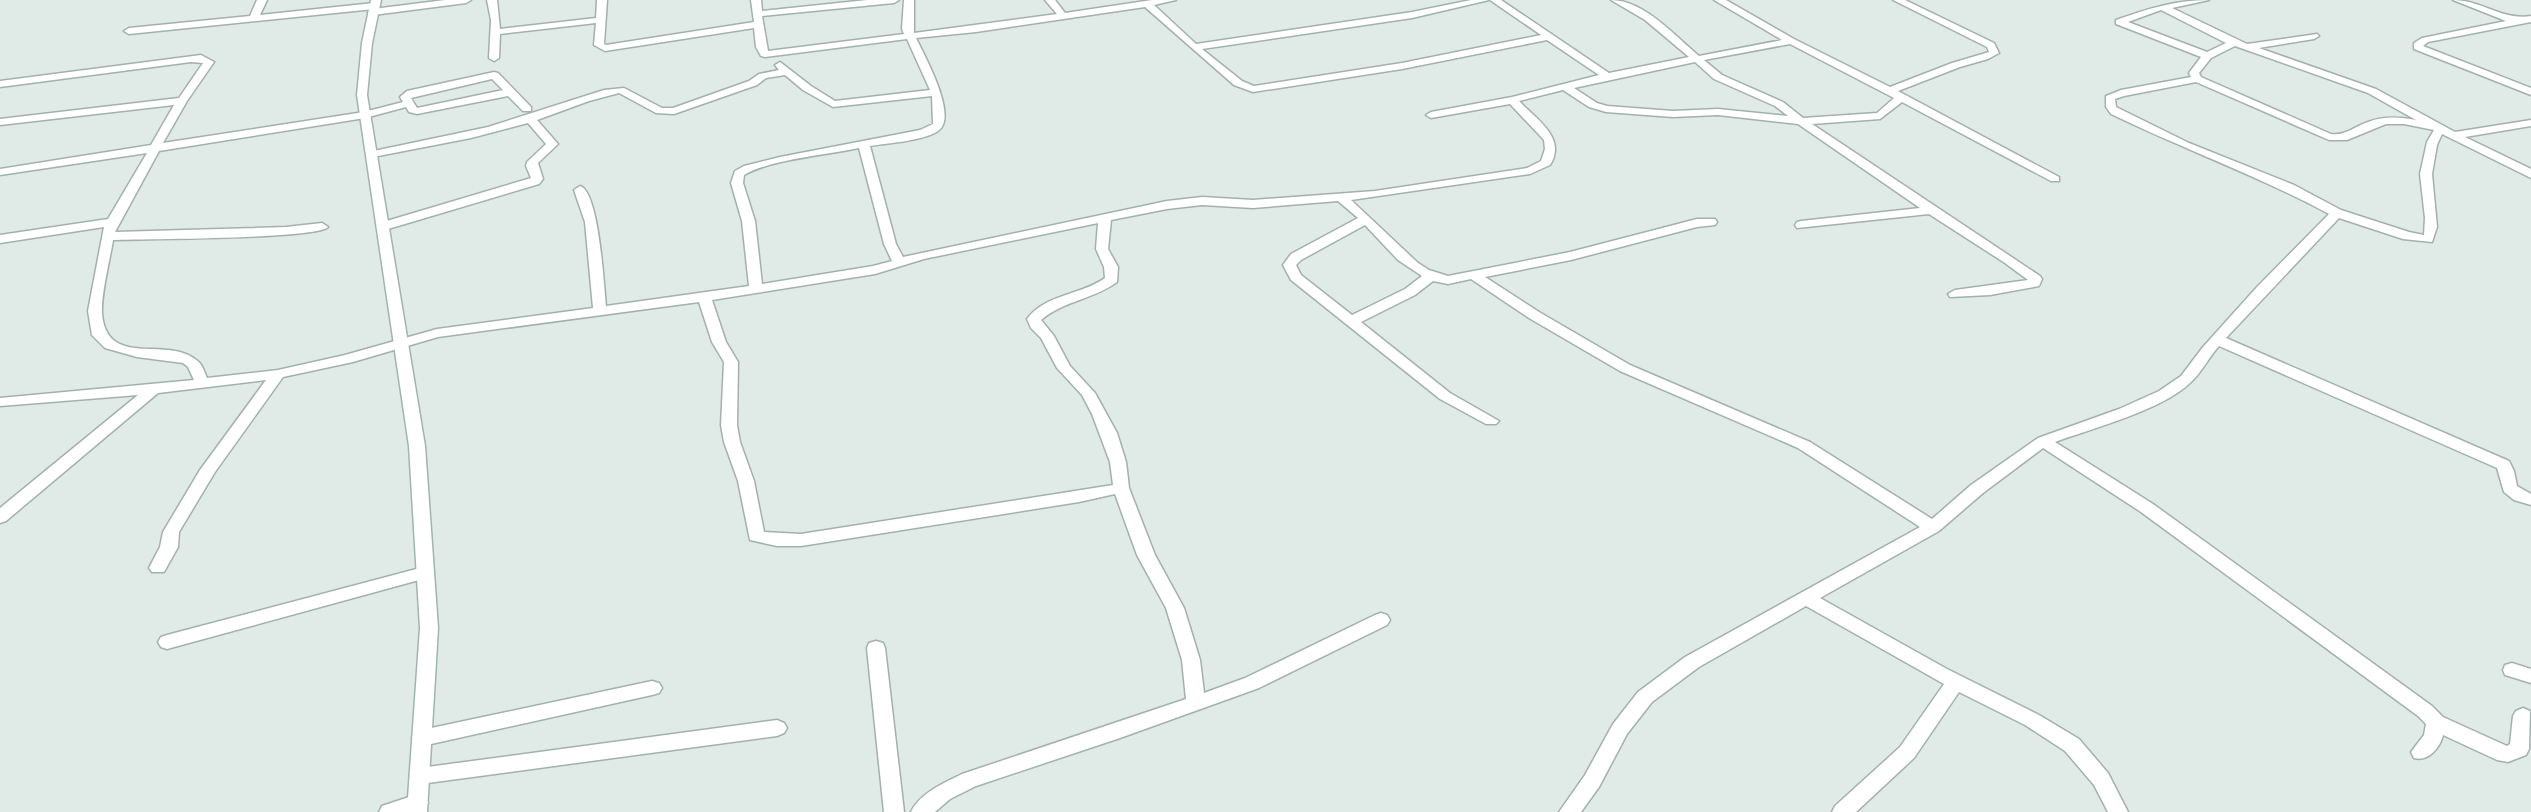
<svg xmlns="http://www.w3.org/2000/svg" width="2531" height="812" font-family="Arial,sans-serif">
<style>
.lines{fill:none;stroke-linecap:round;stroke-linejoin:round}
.minor-casing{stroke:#a3b1ae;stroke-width:3}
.secondary-casing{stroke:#a0b5b0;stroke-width:3}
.minor{fill:#fff;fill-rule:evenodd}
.secondary{fill:#fff;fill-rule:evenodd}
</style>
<rect width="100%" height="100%" fill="#e0eae7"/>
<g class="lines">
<defs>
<g id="minor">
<polygon points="257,0 267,0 260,15 374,3 379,6 374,9 129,34 124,31 129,28 250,16"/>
<polygon points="445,0 471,0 466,3 373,15 368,12 373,9"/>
<path d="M487 0H497L500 29 596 18 597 0H607L604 44 606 45 754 22 751 0H761L762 11 867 0H899L894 3 762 16 768 51 904 34 902 29 904 0H914V33L1057 14 1045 0H1055L1065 13 1152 0H1176L1154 5 1196 44 1412 12 1471 0H1489L1412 18 1202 49 1242 81 1254 86 1402 63 1541 35 1490 0H1501L1609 73 1689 57 1645 20 1611 0C1644 0 1675 36 1699 56L1782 40 1714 0H1726L1794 39 1890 87 1952 63 1989 52 1987 47 1893 0H1905L1994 43 1999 53 1988 59 1960 67 1898 91 2059 177V181H2051L1902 102 1880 119 1812 124 2040 276 2042 279 2039 286 1990 295 1950 297 1948 294 1955 290 2028 280 2005 263 1929 214 1797 228 1795 225 1797 222 1801 221 1920 208 1798 124 1718 115 1673 117 1606 112 1589 107 1563 90 1519 101C1537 120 1567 138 1550 165L1530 174 1351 200 1418 263 1429 270 1448 276 1570 252 1697 219H1715L1717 222 1715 225 1697 227 1571 260 1485 277 1539 312 1630 365 1810 442 1932 519 1971 485 2038 438 2119 409 2159 391 2181 376 2203 347 2257 287 2329 214C2259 176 2183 149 2111 114L2106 107V96L2121 90 2191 77 2189 73 2201 57 2116 24V20C2147 9 2175 0 2209 0L2172 8 2247 44 2317 34 2319 36 2314 39 2259 48 2376 89 2455 132 2531 120V126L2465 137 2531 169V178L2442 134 2437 145 2432 174 2437 227 2432 242 2403 239 2339 218 2226 338 2509 461 2514 471 2517 486 2531 494V505L2514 500 2504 492 2497 468 2219 346C2209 357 2202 372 2191 382 2163 410 2093 428 2055 442L2153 504 2432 706 2443 717 2507 746 2510 744 2513 716 2516 711 2523 708 2530 711 2529 749 2526 755 2508 762 2497 760 2443 735C2440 748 2428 762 2414 758L2411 752 2424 735 2426 724 2418 716 2141 512 2043 448 1983 493 1939 531 1820 598 1947 669 2039 715 2079 739 2108 773 2128 812H2108L2094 785 2065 751 2025 725 1959 692 1914 758 1856 812H1832L1835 806 1900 747 1944 684 1806 606 1699 667 1652 702 1627 734 1599 787 1581 812H1559L1585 775 1613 724 1638 692 1685 657 1920 527 1798 448 1620 371 1529 318 1471 279 1448 284 1433 281 1415 295 1361 322 1450 393 1499 421 1496 424H1486L1440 399 1291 280 1283 265 1291 254 1358 218 1338 201 1253 208 1202 205 1167 209 1111 220 1108 249 1118 267 1117 282C1094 299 1063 301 1041 320L1054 336 1070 366 1095 393 1117 433 1126 462 1129 488 1155 555 1184 608 1200 660 1204 693 1245 678 1375 615 1381 613 1387 615 1390 620 1387 625 1259 688 1120 738 976 786 950 799 935 812H911C920 793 944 783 962 774L1186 699 1182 660 1166 608 1137 555 1115 494 1079 502 801 546H777L750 540 738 481 724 442 721 425 724 362 712 342 699 302 438 337 353 362 283 377 215 472 179 532 178 547 164 572H152L149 568 160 547 163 532 200 470 266 380 158 393 6 521 0 523V508L138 395 0 406V398L194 380 188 367 183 363 137 357 105 348 92 335 88 311 104 227 0 243V235L108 219 147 153 0 175V169L151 145 174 105 0 125V119L179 98 203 63 191 62 0 87V81L201 55 214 62 187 101 163 143 364 112 403 102 400 97 407 91 494 72 498 73 531 107V111H523L508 96 417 114 409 112 406 107 365 118 159 151 115 232 286 227 322 223 328 227C318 239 141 239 113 240 110 260 101 293 102 313 106 369 165 336 195 359 202 363 204 371 207 378L278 370 345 355 437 329 593 308 585 222 574 190 580 186C599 191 604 287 606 306L749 286 742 221 731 183 735 171 744 166 780 157 920 130 933 124 932 96 833 107 803 90 785 75 766 78 757 85 674 114 656 113 619 93 589 101 537 120 558 144 538 163 543 179 539 184 388 229H380L378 226 380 223 531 178 526 166 527 162 546 144 528 123 471 138 373 157 367 154 369 152 488 127 604 90 624 88 662 108H673L749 81 759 74 779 70 775 65 780 62 811 86 835 101 930 90 907 39 765 57 761 56 756 47 754 28 605 51 594 45 596 23 500 34 499 58 494 61 489 58 491 20ZM1145 7 1234 85 1253 92 1402 69 1547 40 1599 75 1512 97 1431 112 1426 115 1431 118 1510 104 1544 140 1545 149 1541 161 1527 168 1375 191 1253 200 1202 197 1167 201 903 257 896 244 870 146C889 143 923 141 938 131 959 117 924 55 916 38L976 32ZM2161 10 2226 43 2207 52 2128 22ZM1790 44 1894 98 1877 113 1803 118 1783 102 1722 75 1704 60ZM2235 46 2368 93 2416 120C2400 117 2384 116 2368 122 2355 126 2346 136 2331 134L2201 77 2199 73 2211 58ZM1695 62 1714 79 1775 106 1788 116 1718 109 1673 111 1607 106 1597 103 1574 88ZM492 79 503 90 417 108 411 98ZM2196 82 2329 140H2347L2386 124H2404L2434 130 2427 142 2420 174 2425 218 2424 235 2409 232 2341 210 2294 185 2189 143 2116 107 2115 99 2124 96ZM859 148 884 244 892 261 873 266 762 284 755 221 743 183 744 175C772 159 827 155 859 148ZM1098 223 1096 249 1104 267 1105 278C1082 295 1045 294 1027 319L1031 328 1041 338 1057 368 1082 395 1092 414 1110 462 1113 485 801 534 764 532 754 481 740 442 737 425 738 362 726 342 712 300 875 274 924 259ZM1365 225 1398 260 1422 276 1405 289 1352 315 1301 275 1296 265 1301 260Z"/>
<path d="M2453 0C2481 0 2504 21 2531 16V22L2428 42 2423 46 2531 88V95L2414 49V43L2422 38 2506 21Z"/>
<polygon points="424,567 430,569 433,573 430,577 167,649 161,647 158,642 161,637 167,635"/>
<polygon points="876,641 883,643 885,648 904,812 884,812 867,648 869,643"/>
<polygon points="2512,663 2531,669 2531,683 2505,675 2503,670 2505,665"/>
<polygon points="652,681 659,683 662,688 659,693 652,695 422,746 415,744 412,738 415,732 422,730"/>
<polygon points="777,720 784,723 787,728 784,733 777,736 420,784 413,782 410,776 413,770 420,768"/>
<polygon points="418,794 425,797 428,803 425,809 417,812 379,812 382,806"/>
</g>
<polygon id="secondary" points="371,0 381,0 372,43 367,95 425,446 438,628 427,812 407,812 420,628 409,446 357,95 362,43"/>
</defs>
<use href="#minor" class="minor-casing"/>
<use href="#secondary" class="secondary-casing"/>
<use href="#minor" class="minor"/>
<use href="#secondary" class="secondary"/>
</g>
</svg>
